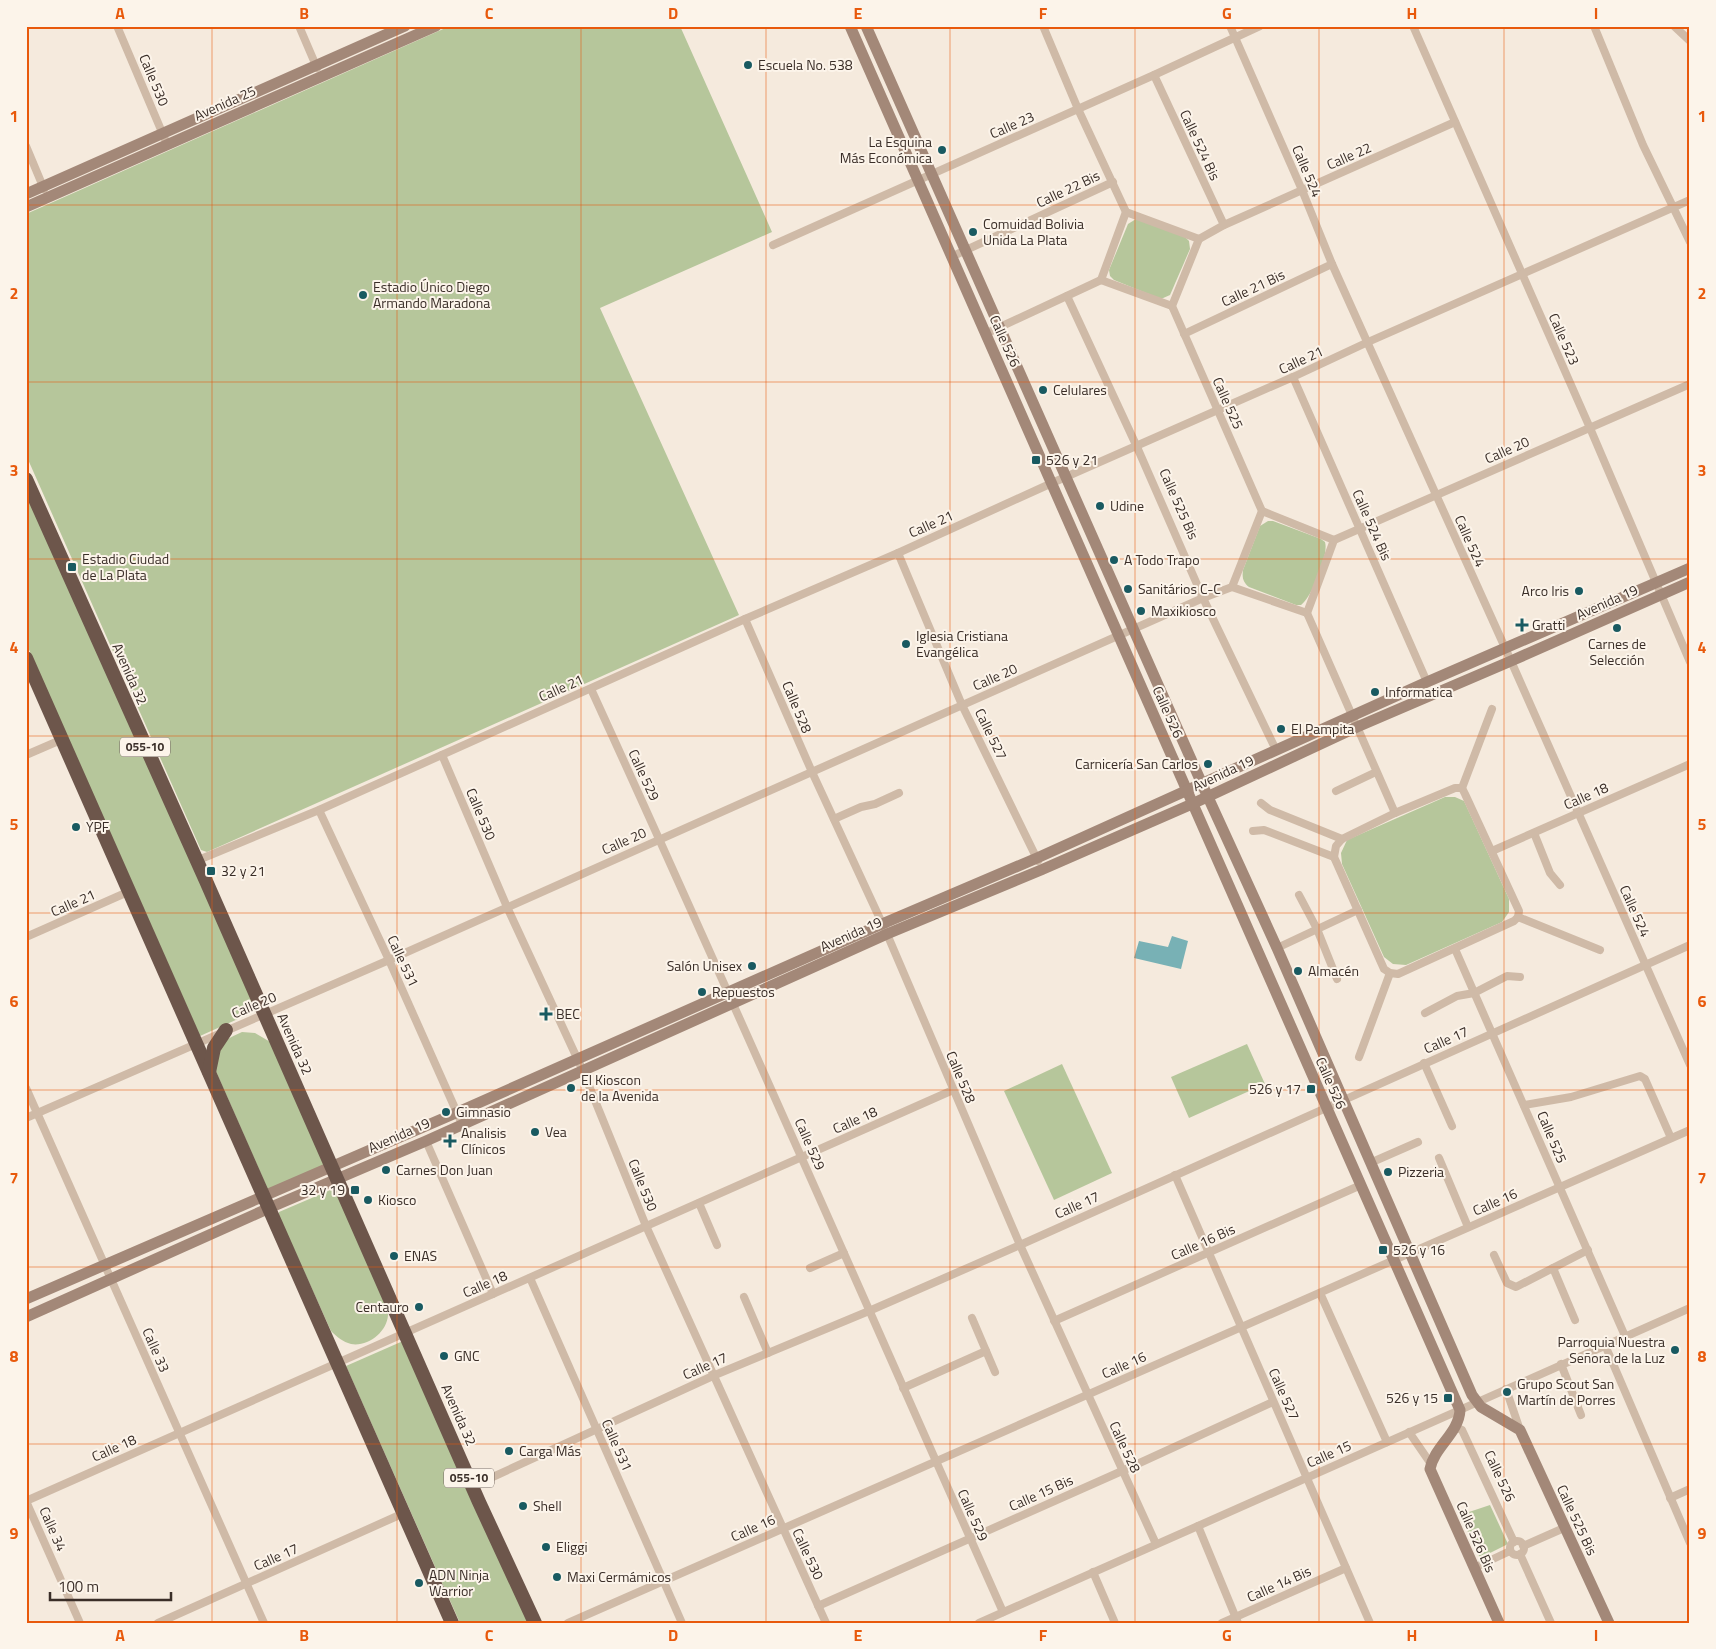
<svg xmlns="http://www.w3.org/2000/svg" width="1716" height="1649" font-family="'Titillium Web',sans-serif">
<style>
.green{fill:#b6c69b}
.water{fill:#78b1b5}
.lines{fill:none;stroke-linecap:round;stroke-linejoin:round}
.minor{stroke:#cfbaa7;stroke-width:8}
.secondary{stroke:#a38878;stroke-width:11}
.trunk{stroke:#6d564b;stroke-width:14}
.grid{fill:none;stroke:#e8590c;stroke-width:1;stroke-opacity:0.55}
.poi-dot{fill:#195a61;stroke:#fcf4ea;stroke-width:2}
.labels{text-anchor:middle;stroke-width:4;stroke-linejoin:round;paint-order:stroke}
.shield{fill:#fcf4ea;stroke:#746962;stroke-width:1}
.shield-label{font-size:12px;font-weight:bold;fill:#3a2e28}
.poi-label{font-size:14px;fill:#3a2e28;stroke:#fcf4ea;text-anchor:start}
.street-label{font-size:14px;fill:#3a2e28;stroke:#fcf4ea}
.neatline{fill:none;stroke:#e8590c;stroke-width:2}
.grid-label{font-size:16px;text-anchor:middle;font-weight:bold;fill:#e8590c}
</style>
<rect width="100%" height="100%" fill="#f5eadd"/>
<g class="green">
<polygon points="450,26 680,26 772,232 600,308 739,615 207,852 201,850 26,455 26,214"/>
<polygon points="1136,219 1184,236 1189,241 1190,249 1170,295 1161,299 1114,280 1110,276 1109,270 1128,224"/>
<polygon points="26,489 258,1010 200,1036 26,643"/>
<path d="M1268 521H1273L1321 539 1325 542C1329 555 1312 597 1301 605H1296L1249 587C1243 582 1242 578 1243 570L1260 526Z"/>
<polygon points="1445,797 1455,797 1464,801 1509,899 1509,912 1502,922 1406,965 1393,964 1384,957 1342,864 1341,853 1347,840"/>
<path d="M242 1032 255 1033 272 1043 325 1165 268 1190 214 1067C218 1045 221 1041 242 1032Z"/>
<polygon points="1247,1044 1265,1084 1189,1118 1171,1077"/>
<polygon points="1062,1064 1112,1173 1054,1200 1004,1091"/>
<path d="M335 1188 387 1303C387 1307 388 1311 388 1315 387 1332 368 1347 351 1344 343 1342 337 1337 331 1331L279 1216V1212Z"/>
<polygon points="403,1341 529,1623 460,1623 346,1366"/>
<polygon points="1490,1505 1508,1544 1480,1558 1460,1515"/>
</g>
<polygon class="water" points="1172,936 1188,941 1181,969 1134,958 1139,941 1168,947"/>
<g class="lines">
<g class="minor">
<polyline points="117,26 167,144"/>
<polyline points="299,26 317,68"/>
<polyline points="1043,26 1078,109 1126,212"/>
<polyline points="1230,26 1302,190 1332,264 1511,661 1690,1065"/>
<polyline points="1413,26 1590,428 1690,662"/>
<polyline points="1594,26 1643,145 1690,242"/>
<polyline points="1674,26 1690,41"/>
<polyline points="1154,75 1224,225"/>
<polyline points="26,146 44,189"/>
<polygon points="1126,212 1199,239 1172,306 1101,280"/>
<polyline points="1199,239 1224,225 1455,122"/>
<polyline points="773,245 1154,75 1260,26"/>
<polyline points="951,257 1113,182"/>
<polyline points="1067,296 1137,447 1203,598 1276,750"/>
<polyline points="1172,306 1262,511"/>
<polyline points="985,334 1101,280"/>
<polyline points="1184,334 1332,264"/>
<polyline points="1293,377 1427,682"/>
<polygon points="1262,511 1334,540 1307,613 1232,587"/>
<polyline points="1334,540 1690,384"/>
<polyline points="898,553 962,705 1038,861"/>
<polyline points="1307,613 1395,813"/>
<polyline points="745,619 812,772 887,934 1020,1245 1156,1544"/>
<path d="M591 689C731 995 866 1304 1003 1612"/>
<polyline points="26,755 63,739"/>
<polyline points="442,755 507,907 583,1071 646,1226 826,1623"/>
<polygon points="1455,788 1462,788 1465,794 1519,911 1518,917 1514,921 1398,974 1390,973 1384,969 1334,857 1336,846 1342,839 1395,813"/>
<polyline points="1462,788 1492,709"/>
<polyline points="1336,791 1376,772"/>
<polyline points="1261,803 1270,810 1342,839"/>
<polyline points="319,810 389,960 462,1124"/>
<polyline points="834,819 861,807 875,804 899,793"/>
<polyline points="1253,831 1264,830 1334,857"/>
<polyline points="1534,833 1550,873 1560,885"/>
<polyline points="1492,851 1690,764"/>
<polyline points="196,861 319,810 745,619 898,553 1052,483 1293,377 1368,342 1690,200"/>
<polyline points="1299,895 1317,929 1337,979"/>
<polyline points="1518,917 1600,950"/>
<polyline points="26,937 130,891"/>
<polyline points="1277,948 1358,910"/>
<polyline points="1455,949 1625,1336"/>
<polyline points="1425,1013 1457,996 1474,993 1507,976 1520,977"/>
<polyline points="1359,1057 1390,973"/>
<polyline points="1424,1063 1452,1126"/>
<polyline points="26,1088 264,1623"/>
<polyline points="1524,1105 1571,1097 1640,1076 1645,1079 1671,1138"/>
<polyline points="26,1118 389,960 1203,598 1232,587"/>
<polyline points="426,1141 493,1294"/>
<polyline points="1439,1158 1468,1227"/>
<polyline points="1370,1163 1418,1142"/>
<polyline points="1175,1175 1370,1623"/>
<polyline points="699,1203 717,1245"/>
<polyline points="1494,1255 1507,1283 1516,1287 1588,1250"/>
<polyline points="810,1268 844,1253"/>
<polyline points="1553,1268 1575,1320"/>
<polyline points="530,1278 682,1623"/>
<polyline points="1320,1293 1387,1442"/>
<polyline points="744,1297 768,1353"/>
<polyline points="972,1318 995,1372"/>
<polyline points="1054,1321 1361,1185"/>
<polyline points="1605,1345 1690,1543"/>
<polyline points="1561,1364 1581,1415"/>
<polyline points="903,1388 986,1351"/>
<polyline points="1506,1389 1520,1430"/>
<polyline points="1455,1427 1462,1430 1514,1542"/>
<polyline points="1409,1432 1431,1464"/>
<polyline points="473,1486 715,1375 869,1311 1020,1245 1690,945"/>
<polyline points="1670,1498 1690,1489"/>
<polyline points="26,1501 953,1090"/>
<polyline points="26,1501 80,1623"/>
<polyline points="1198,1526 1238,1623"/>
<circle cx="1517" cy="1548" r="7"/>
<polyline points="1523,1546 1564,1528"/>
<polyline points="1520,1554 1551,1623"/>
<polyline points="1474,1568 1510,1551"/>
<polyline points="1093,1572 1115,1623"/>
<polyline points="818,1606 1122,1471 1273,1402"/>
<polyline points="158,1623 404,1513"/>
<polyline points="568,1623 1690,1130"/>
<polyline points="979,1623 1690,1308"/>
<polyline points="1222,1623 1346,1568"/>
</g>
<g class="secondary">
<path d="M850 26 1460 1410C1459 1433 1434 1447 1430 1469L1499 1623"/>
<polyline points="866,26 1202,784 1277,948 1472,1395 1481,1407 1520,1430 1609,1623"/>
<polyline points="26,194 405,26"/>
<polyline points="26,207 436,26"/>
<polyline points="26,1299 458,1112 882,924 1037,858 1427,682 1690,568"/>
<polyline points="26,1317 276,1205 426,1141 887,934 1041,870 1192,804 1357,727 1511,661 1690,582"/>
</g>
<g class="trunk">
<polyline points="26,479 206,881 479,1502 535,1623"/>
<polyline points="26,658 452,1623"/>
<polyline points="209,1072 214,1048 226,1030"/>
</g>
</g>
<path class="grid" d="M212 26V1623M397 26V1623M581 26V1623M766 26V1623M950 26V1623M1135 26V1623M1319 26V1623M1504 26V1623M26 205H1690M26 382H1690M26 559H1690M26 736H1690M26 913H1690M26 1090H1690M26 1267H1690M26 1444H1690"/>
<g class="poi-dot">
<circle cx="748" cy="65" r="5"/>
<circle cx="942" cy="150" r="5"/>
<circle cx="973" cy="232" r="5"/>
<circle cx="363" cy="295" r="5"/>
<circle cx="1043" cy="390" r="5"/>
<rect x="1031" y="455" width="10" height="10" rx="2.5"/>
<circle cx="1100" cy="506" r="5"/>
<circle cx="1114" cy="560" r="5"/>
<rect x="67" y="562" width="10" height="10" rx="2.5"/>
<circle cx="1128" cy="589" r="5"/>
<circle cx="1579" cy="591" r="5"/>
<circle cx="1141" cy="611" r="5"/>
<path d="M1519.5 617.5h5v5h5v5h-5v5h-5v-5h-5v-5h5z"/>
<circle cx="1617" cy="628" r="5"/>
<circle cx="906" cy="644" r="5"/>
<circle cx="1375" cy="692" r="5"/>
<circle cx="1281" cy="729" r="5"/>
<circle cx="1208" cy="764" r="5"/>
<circle cx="76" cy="827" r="5"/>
<rect x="206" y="866" width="10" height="10" rx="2.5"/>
<circle cx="752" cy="966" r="5"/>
<circle cx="1298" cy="971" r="5"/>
<circle cx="702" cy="992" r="5"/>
<path d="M543.5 1006.5h5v5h5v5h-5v5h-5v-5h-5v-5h5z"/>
<circle cx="571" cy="1088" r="5"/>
<rect x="1306" y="1084" width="10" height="10" rx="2.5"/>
<circle cx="446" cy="1112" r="5"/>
<circle cx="535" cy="1132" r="5"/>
<path d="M447.5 1133.5h5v5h5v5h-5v5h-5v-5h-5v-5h5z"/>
<circle cx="386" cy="1170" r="5"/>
<circle cx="1388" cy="1172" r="5"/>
<rect x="350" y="1185" width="10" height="10" rx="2.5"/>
<circle cx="368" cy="1200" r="5"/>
<rect x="1378" y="1245" width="10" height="10" rx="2.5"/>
<circle cx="394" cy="1256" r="5"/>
<circle cx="419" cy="1307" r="5"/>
<circle cx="1675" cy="1350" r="5"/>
<circle cx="444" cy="1356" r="5"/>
<circle cx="1507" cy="1392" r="5"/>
<rect x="1443" y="1393" width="10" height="10" rx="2.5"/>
<circle cx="509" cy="1451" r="5"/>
<circle cx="523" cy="1506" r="5"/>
<circle cx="546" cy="1547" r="5"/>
<circle cx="557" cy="1577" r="5"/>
<circle cx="419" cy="1583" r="5"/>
</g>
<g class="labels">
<g class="shield">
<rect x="120" y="737.5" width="50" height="19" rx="4"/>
<rect x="444" y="1468.5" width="50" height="19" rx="4"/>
</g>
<g class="shield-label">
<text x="145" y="751">055-10</text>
<text x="469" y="1482">055-10</text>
</g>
<g class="poi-label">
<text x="758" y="70">Escuela No. 538</text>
<text x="932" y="147" text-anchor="end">La Esquina<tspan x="932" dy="16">Más Económica</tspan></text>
<text x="983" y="229">Comuidad Bolivia<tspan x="983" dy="16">Unida La Plata</tspan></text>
<text x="373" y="292">Estadio Único Diego<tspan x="373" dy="16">Armando Maradona</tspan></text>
<text x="1053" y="395">Celulares</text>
<text x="1046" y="465">526 y 21</text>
<text x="1110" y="511">Udine</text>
<text x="82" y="564">Estadio Ciudad<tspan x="82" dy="16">de La Plata</tspan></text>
<text x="1124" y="565">A Todo Trapo</text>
<text x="1138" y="594">Sanitários C-C</text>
<text x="1569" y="596" text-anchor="end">Arco Iris</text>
<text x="1151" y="616">Maxikiosco</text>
<text x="1532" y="630">Gratti</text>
<text x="916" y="641">Iglesia Cristiana<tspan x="916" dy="16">Evangélica</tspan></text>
<text x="1617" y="649" text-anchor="middle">Carnes de<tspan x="1617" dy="16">Selección</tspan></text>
<text x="1385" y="697">Informatica</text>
<text x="1291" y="734">El Pampita</text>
<text x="1198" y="769" text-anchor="end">Carnicería San Carlos</text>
<text x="86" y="832">YPF</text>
<text x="221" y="876">32 y 21</text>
<text x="742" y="971" text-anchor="end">Salón Unisex</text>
<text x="1308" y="976">Almacén</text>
<text x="712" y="997">Repuestos</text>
<text x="556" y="1019">BEC</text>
<text x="581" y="1085">El Kioscon<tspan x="581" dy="16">de la Avenida</tspan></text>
<text x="1301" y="1094" text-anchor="end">526 y 17</text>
<text x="456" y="1117">Gimnasio</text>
<text x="545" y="1137">Vea</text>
<text x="461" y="1138">Analisis<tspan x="461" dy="16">Clínicos</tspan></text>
<text x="396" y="1175">Carnes Don Juan</text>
<text x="1398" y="1177">Pizzeria</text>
<text x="345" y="1195" text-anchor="end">32 y 19</text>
<text x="378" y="1205">Kiosco</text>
<text x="1393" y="1255">526 y 16</text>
<text x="404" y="1261">ENAS</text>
<text x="409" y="1312" text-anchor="end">Centauro</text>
<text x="1665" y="1347" text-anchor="end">Parroquia Nuestra<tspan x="1665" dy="16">Señora de la Luz</tspan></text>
<text x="454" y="1361">GNC</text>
<text x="1517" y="1389">Grupo Scout San<tspan x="1517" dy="16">Martín de Porres</tspan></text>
<text x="1438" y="1403" text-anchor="end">526 y 15</text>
<text x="519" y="1456">Carga Más</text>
<text x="533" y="1511">Shell</text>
<text x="556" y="1552">Eliggi</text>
<text x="429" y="1580">ADN Ninja<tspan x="429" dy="16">Warrior</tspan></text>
<text x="567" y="1582">Maxi Cermámicos</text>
</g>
<g class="street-label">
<text transform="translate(154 80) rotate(67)" y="5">Calle 530</text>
<text transform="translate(225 103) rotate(-24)" y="5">Avenida 25</text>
<text transform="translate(1012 125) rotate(-24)" y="5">Calle 23</text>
<text transform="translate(1200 145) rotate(65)" y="5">Calle 524 Bis</text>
<text transform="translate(1349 156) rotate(-24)" y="5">Calle 22</text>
<text transform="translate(1307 171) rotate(67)" y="5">Calle 524</text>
<text transform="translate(1068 189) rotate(-25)" y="5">Calle 22 Bis</text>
<text transform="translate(1253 288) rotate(-25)" y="5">Calle 21 Bis</text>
<text transform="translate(1564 339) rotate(66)" y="5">Calle 523</text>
<text transform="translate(1005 341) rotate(66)" y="5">Calle 526</text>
<text transform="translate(1301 360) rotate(-25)" y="5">Calle 21</text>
<text transform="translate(1228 403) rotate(66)" y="5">Calle 525</text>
<text transform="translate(1507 450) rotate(-24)" y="5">Calle 20</text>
<text transform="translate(1179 504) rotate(66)" y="5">Calle 525 Bis</text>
<text transform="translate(931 524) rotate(-24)" y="5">Calle 21</text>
<text transform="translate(1372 525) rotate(66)" y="5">Calle 524 Bis</text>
<text transform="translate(1470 541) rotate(66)" y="5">Calle 524</text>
<text transform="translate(1607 602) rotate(-24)" y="5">Avenida 19</text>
<text transform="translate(130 674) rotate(66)" y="5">Avenida 32</text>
<text transform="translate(995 677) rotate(-24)" y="5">Calle 20</text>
<text transform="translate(561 688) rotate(-24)" y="5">Calle 21</text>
<text transform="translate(797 707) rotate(67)" y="5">Calle 528</text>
<text transform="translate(1168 712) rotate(66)" y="5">Calle 526</text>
<text transform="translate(991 734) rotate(64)" y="5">Calle 527</text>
<text transform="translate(1223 773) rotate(-25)" y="5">Avenida 19</text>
<text transform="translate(644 775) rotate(65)" y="5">Calle 529</text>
<text transform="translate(1586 796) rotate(-24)" y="5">Calle 18</text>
<text transform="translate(481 814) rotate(67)" y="5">Calle 530</text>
<text transform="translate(624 841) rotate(-24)" y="5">Calle 20</text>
<text transform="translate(73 903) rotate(-24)" y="5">Calle 21</text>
<text transform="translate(1635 911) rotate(66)" y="5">Calle 524</text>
<text transform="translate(851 934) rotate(-24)" y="5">Avenida 19</text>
<text transform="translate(403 961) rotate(65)" y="5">Calle 531</text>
<text transform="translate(254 1005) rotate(-23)" y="5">Calle 20</text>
<text transform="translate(1446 1040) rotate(-24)" y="5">Calle 17</text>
<text transform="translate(295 1044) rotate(66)" y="5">Avenida 32</text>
<text transform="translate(961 1077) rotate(67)" y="5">Calle 528</text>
<text transform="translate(1331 1083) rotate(66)" y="5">Calle 526</text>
<text transform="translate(855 1120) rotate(-24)" y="5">Calle 18</text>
<text transform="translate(399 1135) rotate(-24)" y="5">Avenida 19</text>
<text transform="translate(1552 1137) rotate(67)" y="5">Calle 525</text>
<text transform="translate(810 1144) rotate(66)" y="5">Calle 529</text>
<text transform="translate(643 1185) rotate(68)" y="5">Calle 530</text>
<text transform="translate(1495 1202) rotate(-24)" y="5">Calle 16</text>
<text transform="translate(1077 1205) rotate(-24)" y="5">Calle 17</text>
<text transform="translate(1203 1242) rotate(-24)" y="5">Calle 16 Bis</text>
<text transform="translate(485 1284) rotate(-24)" y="5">Calle 18</text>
<text transform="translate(156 1350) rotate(66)" y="5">Calle 33</text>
<text transform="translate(1124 1365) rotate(-24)" y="5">Calle 16</text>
<text transform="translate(705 1366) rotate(-24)" y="5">Calle 17</text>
<text transform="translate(1284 1394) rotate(66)" y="5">Calle 527</text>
<text transform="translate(459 1415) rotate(66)" y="5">Avenida 32</text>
<text transform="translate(617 1445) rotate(66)" y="5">Calle 531</text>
<text transform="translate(1125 1447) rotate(65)" y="5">Calle 528</text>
<text transform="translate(114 1448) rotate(-24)" y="5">Calle 18</text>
<text transform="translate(1329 1454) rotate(-24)" y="5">Calle 15</text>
<text transform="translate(1500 1476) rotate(65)" y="5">Calle 526</text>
<text transform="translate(1041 1493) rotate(-24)" y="5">Calle 15 Bis</text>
<text transform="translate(973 1515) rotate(66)" y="5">Calle 529</text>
<text transform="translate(1577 1520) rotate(65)" y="5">Calle 525 Bis</text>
<text transform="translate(753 1528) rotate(-24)" y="5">Calle 16</text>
<text transform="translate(53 1529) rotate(66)" y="5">Calle 34</text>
<text transform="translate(1476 1537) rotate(66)" y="5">Calle 526 Bis</text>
<text transform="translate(808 1554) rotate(65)" y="5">Calle 530</text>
<text transform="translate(276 1557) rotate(-24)" y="5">Calle 17</text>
<text transform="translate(1279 1584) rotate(-24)" y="5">Calle 14 Bis</text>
</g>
</g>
<rect width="1716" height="1649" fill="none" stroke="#fcf4ea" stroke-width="55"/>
<path d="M50 1592v8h121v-8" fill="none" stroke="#3a2e28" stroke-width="2.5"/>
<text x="58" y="1592" font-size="15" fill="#3a2e28" stroke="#fcf4ea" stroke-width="4" paint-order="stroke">100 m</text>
<rect x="28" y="28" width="1660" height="1594" class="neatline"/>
<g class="grid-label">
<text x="120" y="19">A</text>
<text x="304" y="19">B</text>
<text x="489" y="19">C</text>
<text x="673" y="19">D</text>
<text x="858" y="19">E</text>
<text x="1043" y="19">F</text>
<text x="1227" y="19">G</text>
<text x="1412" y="19">H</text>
<text x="1596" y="19">I</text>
<text x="14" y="122">1</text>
<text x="1702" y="122">1</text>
<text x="14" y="299">2</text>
<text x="1702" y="299">2</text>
<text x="14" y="476">3</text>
<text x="1702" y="476">3</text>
<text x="14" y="653">4</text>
<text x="1702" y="653">4</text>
<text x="14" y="830">5</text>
<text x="1702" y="830">5</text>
<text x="14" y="1007">6</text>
<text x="1702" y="1007">6</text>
<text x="14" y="1184">7</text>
<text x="1702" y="1184">7</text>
<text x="14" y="1362">8</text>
<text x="1702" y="1362">8</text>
<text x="14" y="1539">9</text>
<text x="1702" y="1539">9</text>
<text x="120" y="1641">A</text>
<text x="304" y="1641">B</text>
<text x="489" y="1641">C</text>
<text x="673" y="1641">D</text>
<text x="858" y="1641">E</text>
<text x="1043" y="1641">F</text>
<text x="1227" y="1641">G</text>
<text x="1412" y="1641">H</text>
<text x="1596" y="1641">I</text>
</g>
</svg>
